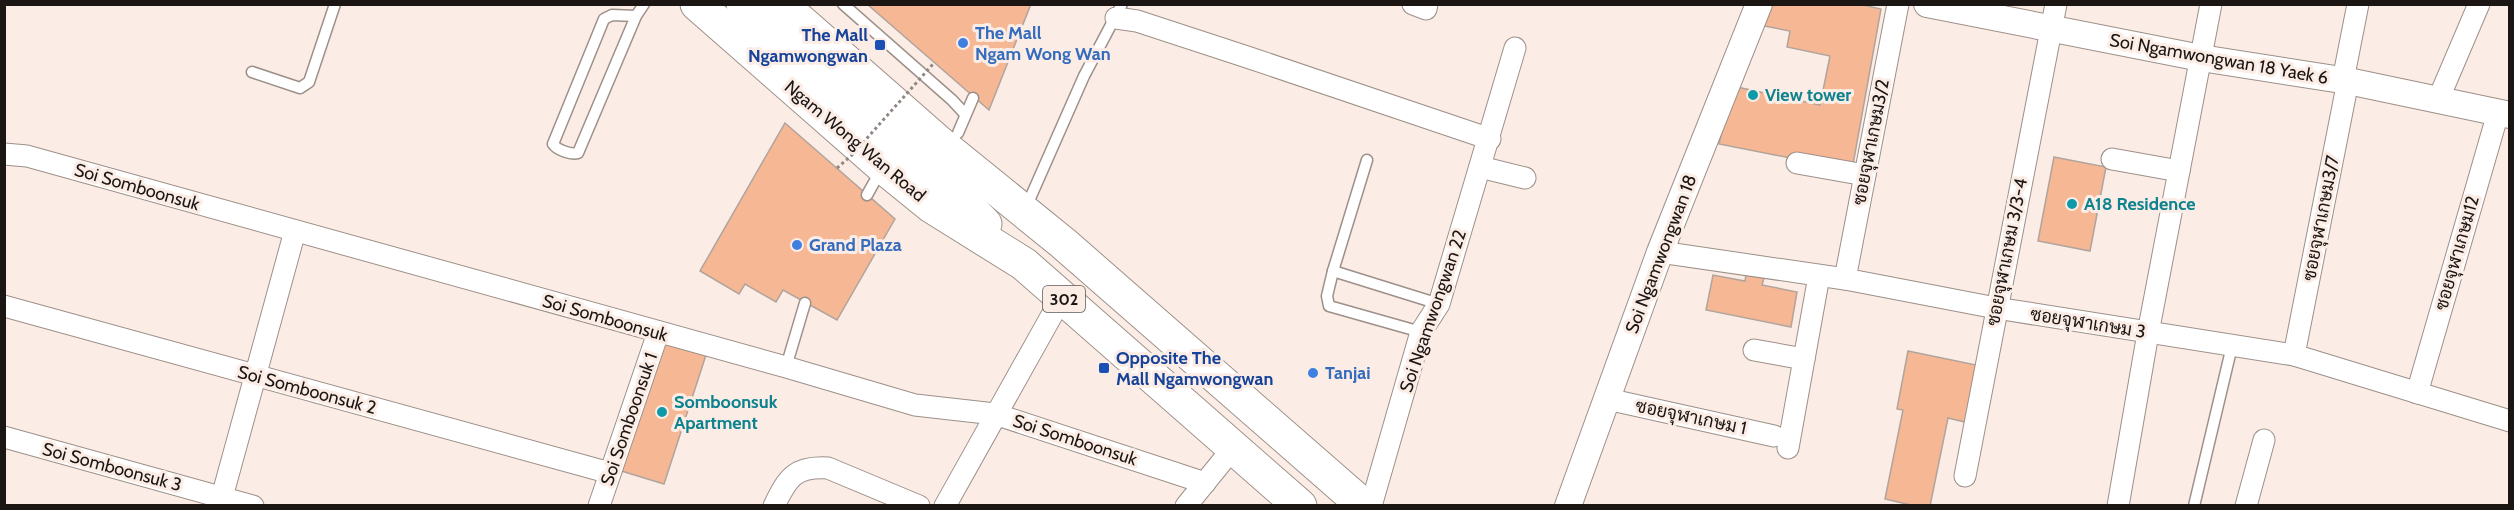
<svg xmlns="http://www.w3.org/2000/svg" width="2514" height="510" font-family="Cabin,Sarabun,sans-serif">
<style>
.building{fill:#f6b795;stroke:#b1a49c;stroke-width:1.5}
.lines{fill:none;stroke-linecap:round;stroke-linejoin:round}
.service-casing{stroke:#9d9089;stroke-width:13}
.minor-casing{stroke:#9d9089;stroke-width:23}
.tertiary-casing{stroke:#9d9089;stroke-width:28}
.primary-casing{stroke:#9d9089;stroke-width:35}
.service{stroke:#fff;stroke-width:10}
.minor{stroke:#fff;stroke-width:21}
.tertiary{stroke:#fff;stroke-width:26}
.primary{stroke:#fff;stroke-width:33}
.path-bridge{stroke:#908782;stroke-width:3;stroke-dasharray:3 3;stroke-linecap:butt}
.shop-dot{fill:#3f7fe0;stroke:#fbede5;stroke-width:2}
.transit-dot{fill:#1a4fb4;stroke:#fbede5;stroke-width:2}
.culture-dot{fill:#0f9aa8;stroke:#fbede5;stroke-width:2}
.labels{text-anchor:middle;stroke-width:6;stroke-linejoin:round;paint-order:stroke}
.shield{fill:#fbede5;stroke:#5e5653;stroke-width:1.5}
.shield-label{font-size:16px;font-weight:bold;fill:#1b1614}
.shop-label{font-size:18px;font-weight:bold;fill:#366cbe;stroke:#fbede5;text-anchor:start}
.transit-label{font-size:18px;font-weight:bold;fill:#164399;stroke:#fbede5;text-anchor:end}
.street-label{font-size:18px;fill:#1b1614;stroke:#fbede5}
.culture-label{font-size:18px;font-weight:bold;fill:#0d838f;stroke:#fbede5;text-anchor:start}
</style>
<rect width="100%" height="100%" fill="#fbede5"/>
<g class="building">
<polygon points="867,4 1031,4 989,110"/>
<polygon points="1768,4 1859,4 1881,9 1852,170 1719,144 1732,86 1820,105 1830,56 1787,47 1790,31 1764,26"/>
<polygon points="785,123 895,219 837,320 783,290 776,302 745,284 739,294 700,271"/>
<polygon points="2054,157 2106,167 2090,251 2038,241"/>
<polygon points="1746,274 1764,278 1762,285 1797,292 1791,327 1706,310 1713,275 1745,281"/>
<polygon points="660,342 706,355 664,484 618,470"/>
<polygon points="1908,351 1981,366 1969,423 1948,418 1930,506 1915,506 1885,499 1903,410 1897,409"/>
</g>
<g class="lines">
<defs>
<g id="service">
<polyline points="843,4 952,100 965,114"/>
<path d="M636 16 612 15 604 19 553 144C557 150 571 155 578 153L636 16 644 4"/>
<polyline points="252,72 300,88 309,82 335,4"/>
<polyline points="958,133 973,98"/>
<polyline points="867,195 881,170"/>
<polyline points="1028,203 1084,76 1122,4"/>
<polyline points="1333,271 1367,160"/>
<polyline points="1421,332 1329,306 1327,296 1333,271 1439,304"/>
<polyline points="786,367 805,303"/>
<polyline points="2194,506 2232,346"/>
</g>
<g id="minor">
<polyline points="1413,4 1426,9 1427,4"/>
<polyline points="1116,18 1137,21 1247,57 1490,139"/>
<polyline points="2343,80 2358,4"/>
<polyline points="2438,100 2479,4"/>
<polyline points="4,154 27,156 786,367 915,405 995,414 1205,483"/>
<polyline points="2112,159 2179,171"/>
<polyline points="1797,163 1865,175"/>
<polyline points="1480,167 1525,178"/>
<polyline points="1660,252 1845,279 1996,308 2294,355 2510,421"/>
<polyline points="1845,279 1898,4"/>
<polyline points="4,306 610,473"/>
<polyline points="1754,350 1804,359"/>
<polyline points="2294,355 2348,81"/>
<polyline points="2417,393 2498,113"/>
<polyline points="1607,399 1774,436"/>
<polyline points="4,437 253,506"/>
<polyline points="1788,448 1819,276"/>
<polyline points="1965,476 2056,4"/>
<polyline points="222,497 295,231"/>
<polyline points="599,506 658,333"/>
<path d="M774 506C788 477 795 466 828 468L919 506"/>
<polyline points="945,506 1062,297"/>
<polyline points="1186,506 1233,448"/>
<polyline points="1371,506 1421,332 1439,304 1515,48"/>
<polyline points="2118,506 2148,333 2211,4"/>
<polyline points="2246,506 2264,440"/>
</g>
<g id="tertiary">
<polyline points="1927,4 2201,58 2348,81 2510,115"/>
<polyline points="1568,506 1660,252 1759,4"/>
</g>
<g id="primary">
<polyline points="697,4 883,167 931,206 1024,264 1300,506"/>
<polyline points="743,4 919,158 985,224"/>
<polyline points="781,4 936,140 1063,243 1364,506"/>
</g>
</defs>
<use href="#service" class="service-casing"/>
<use href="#minor" class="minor-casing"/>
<use href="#tertiary" class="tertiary-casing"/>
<use href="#primary" class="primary-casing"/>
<use href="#service" class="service"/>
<use href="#minor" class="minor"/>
<use href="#tertiary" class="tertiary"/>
<use href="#primary" class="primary"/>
<polyline class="path-bridge" points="837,168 852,155 934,63"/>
</g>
<g class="shop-dot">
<circle cx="963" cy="43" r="6"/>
<circle cx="797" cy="245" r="6"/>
<circle cx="1313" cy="373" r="6"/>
</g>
<g class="transit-dot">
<rect x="874" y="39" width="12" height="12" rx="3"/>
<rect x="1098" y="362" width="12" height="12" rx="3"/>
</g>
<g class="culture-dot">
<circle cx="1753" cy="95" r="6"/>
<circle cx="2072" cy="204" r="6"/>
<circle cx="662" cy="412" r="6"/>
</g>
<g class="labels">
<rect class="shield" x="1043" y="286" width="42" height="26" rx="4.5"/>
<g class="shield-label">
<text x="1064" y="305">302</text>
</g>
<g class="shop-label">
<text x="975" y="39">The Mall<tspan x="975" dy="21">Ngam Wong Wan</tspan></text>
<text x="809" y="251">Grand Plaza</text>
<text x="1325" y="379">Tanjai</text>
</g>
<g class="transit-label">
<text x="868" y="41">The Mall<tspan x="868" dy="21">Ngamwongwan</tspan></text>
<text x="1116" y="364" text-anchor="start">Opposite The<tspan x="1116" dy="21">Mall Ngamwongwan</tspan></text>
</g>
<g class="street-label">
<text transform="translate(2219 59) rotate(10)" y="6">Soi Ngamwongwan 18 Yaek 6</text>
<text transform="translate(855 141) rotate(40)" y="6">Ngam Wong Wan Road</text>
<text transform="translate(1871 142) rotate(-79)" y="6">ซอยจุฬาเกษม3/2</text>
<text transform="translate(137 187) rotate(16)" y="6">Soi Somboonsuk</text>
<text transform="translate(2321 218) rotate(-79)" y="6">ซอยจุฬาเกษม3/7</text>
<text transform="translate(2007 252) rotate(-79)" y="6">ซอยจุฬาเกษม 3/3-4</text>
<text transform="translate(2457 253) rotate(-74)" y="6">ซอยจุฬาเกษม12</text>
<text transform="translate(1661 254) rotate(-69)" y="6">Soi Ngamwongwan 18</text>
<text transform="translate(1433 311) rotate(-71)" y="6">Soi Ngamwongwan 22</text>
<text transform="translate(605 318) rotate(16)" y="6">Soi Somboonsuk</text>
<text transform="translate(2088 323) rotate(9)" y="6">ซอยจุฬาเกษม 3</text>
<text transform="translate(307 390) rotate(15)" y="6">Soi Somboonsuk 2</text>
<text transform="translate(1691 417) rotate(12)" y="6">ซอยจุฬาเกษม 1</text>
<text transform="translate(629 419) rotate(-71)" y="6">Soi Somboonsuk 1</text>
<text transform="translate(1075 440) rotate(18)" y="6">Soi Somboonsuk</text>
<text transform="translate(112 467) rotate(15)" y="6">Soi Somboonsuk 3</text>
</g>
<g class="culture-label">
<text x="1765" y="101">View tower</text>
<text x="2084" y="210">A18 Residence</text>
<text x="674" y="408">Somboonsuk<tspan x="674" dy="21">Apartment</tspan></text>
</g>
</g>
<rect width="2514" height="510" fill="none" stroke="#1b1614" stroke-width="12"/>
</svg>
